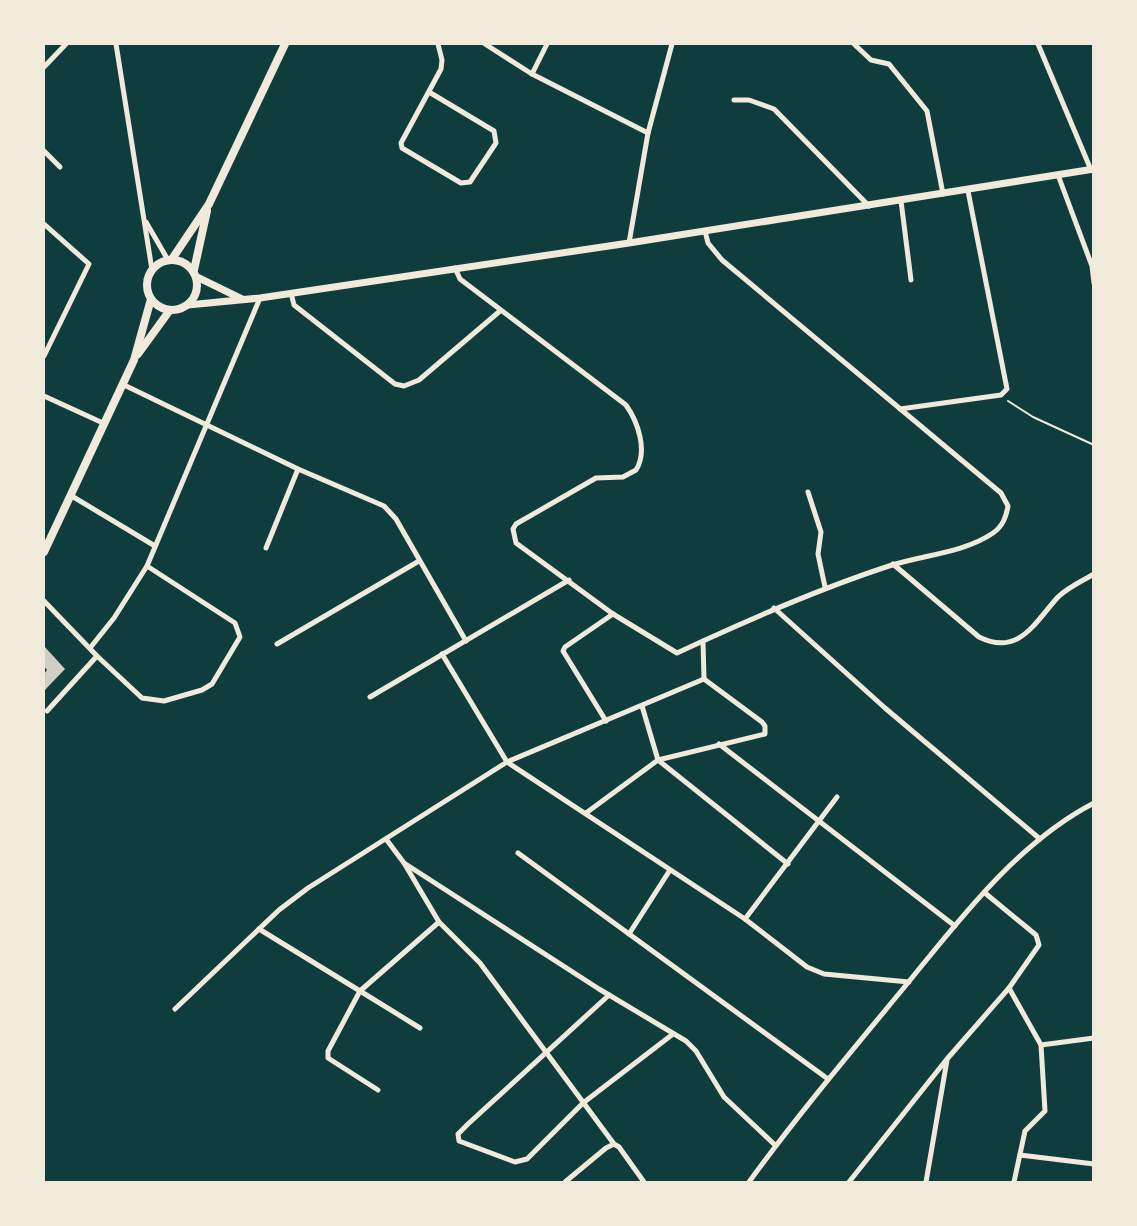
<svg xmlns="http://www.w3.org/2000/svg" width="1137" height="1226" font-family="'Roboto Condensed',sans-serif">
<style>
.building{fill:#cfcfc3}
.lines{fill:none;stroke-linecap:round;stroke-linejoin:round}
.path{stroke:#f1e9da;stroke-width:2}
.minor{stroke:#f1e9da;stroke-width:5}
.tertiary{stroke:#f1e9da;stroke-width:7}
.secondary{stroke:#f1e9da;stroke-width:8}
</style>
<rect width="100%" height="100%" fill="#0f3d3e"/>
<polygon class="building" points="44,646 65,669 44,691 44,674 47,670 44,666"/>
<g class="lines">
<polyline class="path" points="1008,401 1033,417 1094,445"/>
<g class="minor">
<polyline points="116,44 152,270"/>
<polyline points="485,44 532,74 648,133"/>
<polyline points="854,44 871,60 889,64 927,111 943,194"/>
<polyline points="1038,44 1091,170"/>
<polyline points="44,67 66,44"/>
<polyline points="532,74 547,44"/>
<polyline points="429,92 494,131 496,143 470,182 461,183 402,148 401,143 441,69 442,60 438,44"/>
<polyline points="734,100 749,100 774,109 869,206"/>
<polyline points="44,151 60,167"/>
<polyline points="1058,175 1092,266 1094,283"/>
<polyline points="901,201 911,280"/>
<polyline points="146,222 168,260"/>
<polyline points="44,224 89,264 44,356"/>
<polyline points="629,243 648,133 672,44"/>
<path d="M455 268 460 279 626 405C638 422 648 451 636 470L623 477 596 478 516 524 513 529 516 543 613 614 677 653 703 641"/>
<polyline points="291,293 294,305 395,384 404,386 419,380 500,311"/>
<polyline points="122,384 298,469 384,506 396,519 466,641"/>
<polyline points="44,396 103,423"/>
<polyline points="900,409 1001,395 1007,389 968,191"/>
<polyline points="808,492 821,532 818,554 825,587"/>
<polyline points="70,495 155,546"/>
<polyline points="266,548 298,469"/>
<path d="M893 564 979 637C1019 657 1035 622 1058 597 1067 588 1082 581 1094 574"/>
<polyline points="44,601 97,656"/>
<polyline points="774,608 885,708 1040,839"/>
<polyline points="277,644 419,561"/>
<polyline points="90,648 114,618 147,566 260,298"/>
<polyline points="442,654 507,762 745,919 807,967 824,974 909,982"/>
<path d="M704 679 703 641C764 613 825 587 889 566 922 555 964 553 993 533 1003 526 1006 517 1008 506L1001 493 989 483 722 260 708 243 705 231"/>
<polyline points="370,697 569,580"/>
<polyline points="642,706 658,760 788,864"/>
<polyline points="47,711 97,656 142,698 164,701 202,690 212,684 240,637 235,623 147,566"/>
<polyline points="606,721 563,651 565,647 613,614"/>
<polyline points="719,744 955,926"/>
<polyline points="586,813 658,760 765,734 765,726 762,722 704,679"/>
<polyline points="386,839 404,863 439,922 360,991 420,1028"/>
<polyline points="518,853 828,1079"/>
<polyline points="404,863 599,989 686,1041 696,1051 724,1097 775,1145"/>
<polyline points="745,919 837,797"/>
<polyline points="439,922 480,963 614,1144"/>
<polyline points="259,929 360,991 328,1051 328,1058 378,1090"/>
<polyline points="629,934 670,870"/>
<polyline points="1009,988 1041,1045 1045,1111 1025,1131 1014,1182"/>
<polyline points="609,995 468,1124 458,1134 459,1141 515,1162 527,1159 583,1103 673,1034"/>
<polyline points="175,1009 279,910 308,888 507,762 704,679"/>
<polyline points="1041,1045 1094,1038"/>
<polyline points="1020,1155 1094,1164"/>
<polyline points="565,1182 606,1148 614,1144 619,1147 644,1182"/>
<path d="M749 1182C797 1116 850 1053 902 990 957 923 1015 844 1094 803"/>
<polyline points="849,1182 947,1059 1009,988 1039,945 1036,935 985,893"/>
<polyline points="926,1182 947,1060"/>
</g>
<g class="tertiary">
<polyline points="197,277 242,299"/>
<polyline points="188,305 260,298 629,243 1094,169"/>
</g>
<g class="secondary">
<polyline points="172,259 209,204 285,44"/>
<circle cx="172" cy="285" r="25"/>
<polyline points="194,270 207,211"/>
<polyline points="138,354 170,310"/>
<polyline points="44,552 134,360 151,299"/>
</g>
</g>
<rect width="1137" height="1226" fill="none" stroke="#f1e9da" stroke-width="90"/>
</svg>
